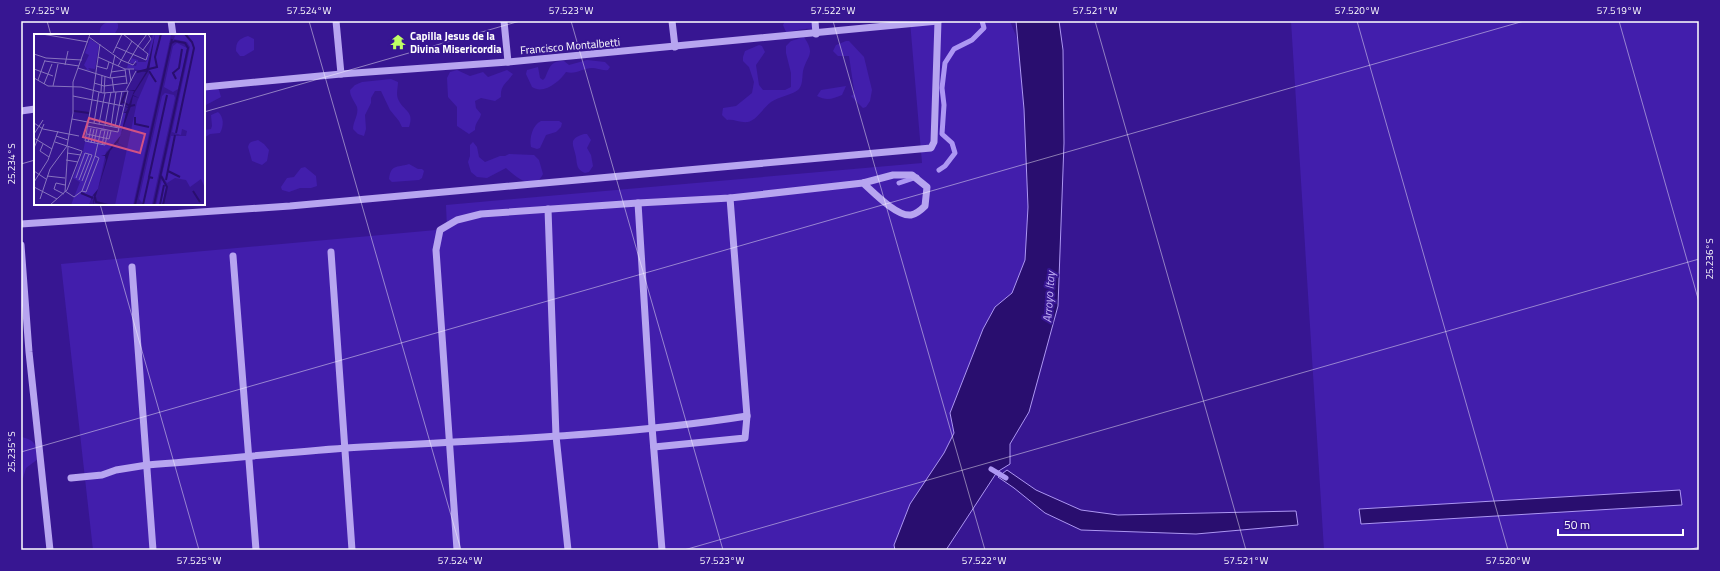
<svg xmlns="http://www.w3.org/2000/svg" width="1720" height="571" font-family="'Titillium Web',sans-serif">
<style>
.green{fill:#421eac}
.water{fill:#290e6f;stroke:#ad97f3}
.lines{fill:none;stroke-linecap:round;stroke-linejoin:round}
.stream{stroke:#ad97f3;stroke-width:5}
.minor{stroke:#b7a5f0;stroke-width:7}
.ticks{fill:none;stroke:#fff;stroke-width:1;stroke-opacity:0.45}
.labels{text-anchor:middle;stroke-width:4;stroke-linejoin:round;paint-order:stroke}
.poi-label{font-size:11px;font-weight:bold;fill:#fff;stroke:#371692;text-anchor:start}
.street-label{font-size:11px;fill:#fff;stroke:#371692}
.water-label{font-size:12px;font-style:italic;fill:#c2b1f7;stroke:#371692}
.inset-river{fill:none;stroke:#290e6f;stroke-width:2}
.inset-road{fill:none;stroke:#8773be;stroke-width:1}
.view{fill:#d15284;fill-opacity:0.15;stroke:#d15284;stroke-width:2}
.inset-edge{fill:none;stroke:#fff;stroke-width:2}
.neatline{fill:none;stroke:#fff;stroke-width:1.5}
.ticks-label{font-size:10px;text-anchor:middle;fill:#fff}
</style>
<rect width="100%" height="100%" fill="#371692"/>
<g class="green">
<path d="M115 21 118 24V28L114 35H100C98 25 106 21 115 21Z"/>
<path d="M785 21H816L813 29C806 28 794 31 786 32L783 25Z"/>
<polygon points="910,21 1010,21 1018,41 1027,80 1036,272 920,550 93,550 61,264 447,229 446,205 922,163"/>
<polygon points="1291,21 1699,21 1699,550 1324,550"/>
<path d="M248 36 254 39V50L244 56H240L236 51C236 41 239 39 248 36Z"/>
<path d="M804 37C816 55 807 55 803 71 802 77 803 84 799 89 795 94 778 97 771 102 763 108 757 120 748 122 740 123 734 119 727 120L722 115 723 108 736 106 752 93 754 82 749 67 743 61V57L745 51 759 45 762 46 765 52 756 65 759 85 763 90H785L791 87V73L786 53V46L791 41Z"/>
<polygon points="846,41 849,41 864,57 872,90 870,101 866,107 863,108 851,96 854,94 854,90 849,56 838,56 833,51 836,45"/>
<path d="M587 60 605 62 610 67 608 70C602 71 597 68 592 68 583 68 576 75 566 72 560 81 544 95 532 87L526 74 527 70 538 67 540 78 543 80 545 78C550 67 550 61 564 61L569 65Z"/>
<path d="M457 70 470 76 483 72 488 77 507 70 513 74C507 83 500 85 501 97L495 101 481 98 475 101 476 108 481 114C480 120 475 122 475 130L469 134 457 126V107L448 97 447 78 450 72Z"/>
<path d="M391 79 398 82C398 87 396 94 398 99 403 111 415 111 409 127H402L399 121 390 110 381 91H375L371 98V103L365 115 366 129 364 136 358 134 353 129C353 122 359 114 357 107 354 100 350 97 350 90L355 85 362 82Z"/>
<polygon points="204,85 214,85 219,90 221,97 204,106"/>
<path d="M846 86 842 95C833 99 826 101 817 96L821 90Z"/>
<path d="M218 112C224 117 224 126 220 133L210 134 204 138V130L211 129 212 126 211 115Z"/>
<path d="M541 121H559L562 123 561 127 556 132 546 135 540 148 537 149 531 147C529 137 533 125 541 121Z"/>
<path d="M584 134H587L591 140 587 148 591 155 593 166 589 172 585 173C577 170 577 165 576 157 574 145 567 139 584 134Z"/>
<polygon points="258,140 264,144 269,150 267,161 262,165 252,161 248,147 249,144 251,142"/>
<path d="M473 142 477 147 479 157 485 162 500 156H505L509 154 534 155 539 160 543 174C534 193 516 177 506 168L487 178 477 177 471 172 468 162 470 156V145Z"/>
<path d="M409 164 418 169H422L424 171 422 178 419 180 392 182 389 179C391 164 396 168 409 164Z"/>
<polygon points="305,167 316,176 317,186 311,188 300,188 289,192 282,190 281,187 287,178 294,177 301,168"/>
<path d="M21 437C36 440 36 445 38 459L26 468 23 478H21Z"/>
</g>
<g class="water">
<polygon points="1016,21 1059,21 1063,50 1064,143 1058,306 1029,412 1010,444 1010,464 997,472 946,550 895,550 894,545 910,504 944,453 954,433 950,413 983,329 995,307 1012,293 1025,260 1028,207 1024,109"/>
<polygon points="1007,470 1036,490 1081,510 1118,515 1296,511 1298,525 1196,534 1081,530 1045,513 1014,488 998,477"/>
<polygon points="1680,490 1682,505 1361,524 1359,509"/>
</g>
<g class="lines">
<g class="stream">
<polyline points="939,170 945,166 955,153 952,143 942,134 944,105 942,88 945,63 954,49 972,40 984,28 982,21"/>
<polyline points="899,183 917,177"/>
<polyline points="991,469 1006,478"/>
</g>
<g class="minor">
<polyline points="171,21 173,35"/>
<polyline points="336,21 341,74"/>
<polyline points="504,21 508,62"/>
<polyline points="672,21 675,47"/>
<polyline points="815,21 816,34"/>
<polyline points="204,87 341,74 508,62 938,21"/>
<polyline points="21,111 35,109"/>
<polyline points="638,203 652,427 662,550"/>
<polyline points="548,209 556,436 568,550"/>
<polyline points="21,224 290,206 931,148 934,142 938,21"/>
<polyline points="21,245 29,352 50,550"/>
<polyline points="331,252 352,550"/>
<polyline points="233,256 256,550"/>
<polyline points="132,267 153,550"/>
<polyline points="654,447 745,438 747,416"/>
<path d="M71 478 102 475 116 470 147 465C213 460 280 453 346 448 480 440 614 437 747 416L730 198"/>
<path d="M457 550 436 250 440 230 457 220 481 214 638 203 730 198 863 183 893 175H912L927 187 925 206C921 210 917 214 911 215 897 217 873 192 863 183"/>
</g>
</g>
<path class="ticks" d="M47 21 51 35M309 21 461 550M571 21 723 550M833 21 985 550M1095 21 1246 550M1357 21 1508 550M1619 21 1699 302M204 112 520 21M21 164 35 160M100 204 199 550M21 452 1524 21M684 550 1699 259M1688 550 1699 547"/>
<defs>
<symbol id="temple-bare" viewBox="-9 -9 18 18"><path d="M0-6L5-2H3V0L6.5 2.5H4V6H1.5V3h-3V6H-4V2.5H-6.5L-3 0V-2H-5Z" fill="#bfff64" stroke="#371692" stroke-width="2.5" paint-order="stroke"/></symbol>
</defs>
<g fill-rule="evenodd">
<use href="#temple-bare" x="387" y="31" width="22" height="22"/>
</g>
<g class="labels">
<g class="poi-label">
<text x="410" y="40">Capilla Jesus de la<tspan x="410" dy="13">Divina Misericordia</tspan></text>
</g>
<g class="street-label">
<text transform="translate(570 46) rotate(-5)" y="4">Francisco Montalbetti</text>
</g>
<g class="water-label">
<text transform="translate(1049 297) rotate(-86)" y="4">Arroyo Itay</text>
</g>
</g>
<g transform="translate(34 34)">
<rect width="171" height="171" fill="#371692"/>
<path d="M119 0H171L169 64 171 154 167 145 156 153 152 146 141 144 133 149 128 141 137 102H152L153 97 148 95 147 101 138 98 156 13 153 8 140 5 141 2 137 1 99 171H81L103 68 116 38 93 34 94 30 102 32 103 29H96L97 24 104 26V28H112ZM56 5 65 11 61 35 54 34 57 37 50 35H53L50 31 55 21 51 19ZM143 9 153 14 144 55 139 58 130 53 139 12ZM131 59 140 61 141 64 118 170 110 171 105 165 128 62ZM89 78 92 79 86 104 72 118 64 155 55 171H37L46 148 39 144 49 118 54 93 69 94V91L71 95 83 98ZM128 145 132 153 128 171H122Z" fill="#421eac"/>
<path d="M121 0 115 36 99 61 105 64 99 62 97 72 84 109 93 114 83 109 76 117 59 171 60 161 55 171 59 161 64 155 72 126 71 122 67 121H71L87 101 92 79 88 78H92L94 74 89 72 94 73 100 57 94 56H101L112 38 103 36 87 27 103 36 112 37Z" fill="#290e6f"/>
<path class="inset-river" d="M115 37 122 48M103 38 123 33 121 23 127 0M142 45 139 39 145 34 148 15M89 68 96 72 101 71M87 70 92 58M40 77 55 79M101 83V90L115 93M142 99 160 14 158 8 151 0M134 137 146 143M127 142 133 153 129 171M119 144 115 143 133 61M132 146 141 101M159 157 166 168M47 159 59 164M61 163 62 168 74 171M101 171 138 5M109 171 115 144M120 171 154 14 151 9 141 7 136 10M126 171 130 151"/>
<path class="inset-road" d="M8 0 54 8M55 3 87 26 99 31 102 27M104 12 113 0M82 13 112 26 114 20 89 0M109 16 117 5 114 0M79 19 88 0M0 20 12 24 48 26M64 23 91 35H100M11 27 45 32M94 29 104 12M31 31 34 17M62 32 73 35 75 28M84 32 98 7M44 34 76 44 92 42M0 35 19 42M91 35 93 50M95 35 97 47M77 38 91 36M0 44 14 52 47 53 69 59 94 57 84 98 53 92M76 44 81 21M78 44 80 58M4 46 11 26M60 49 70 52 93 49M10 50 18 30M19 52 24 30M171 53V70M92 56 102 37M67 58 68 41M70 59 71 42M39 62 89 72M58 66 51 107 71 111 74 97M58 66 66 10M38 85 85 94M0 89 9 95 45 102M60 89 65 58M65 90 71 59M71 91 77 58M77 92 82 58M81 93 88 57M0 100 9 86M53 100 75 105 77 97M22 102 34 106M0 104 18 115M54 108 57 94M57 109 60 95M60 109 63 95M9 110 6 117 15 123M68 111 71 96M0 114 10 90M33 119 47 121M32 126 44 128M0 137 12 145M13 142 31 144M42 144 51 119 58 121 48 147M45 146 55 120M0 148 14 126 24 97M0 153 23 165M31 157 40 163 48 157 61 122 67 96H70M48 157 52 158 65 124 61 122M31 158 34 113M30 160 20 155 22 149 31 151M6 165 16 135 33 112 39 79V48L56 0M16 171 33 156 48 117 21 108"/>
<path class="view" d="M55 84 111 100 106 119 49 103Z"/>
<rect width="171" height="171" class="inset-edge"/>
</g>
<rect width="1720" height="571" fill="none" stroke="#371692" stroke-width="44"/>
<path d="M1558 529v6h125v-6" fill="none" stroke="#ffffff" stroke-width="2"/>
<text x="1564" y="529" font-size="12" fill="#ffffff" stroke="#371692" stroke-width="3" paint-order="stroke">50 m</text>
<rect x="22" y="22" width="1676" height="527" class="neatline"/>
<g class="ticks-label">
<text x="47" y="14">57.525°W</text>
<text x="309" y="14">57.524°W</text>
<text x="571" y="14">57.523°W</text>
<text x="833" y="14">57.522°W</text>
<text x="1095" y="14">57.521°W</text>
<text x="1357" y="14">57.520°W</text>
<text x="1619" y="14">57.519°W</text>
<text transform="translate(11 164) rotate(-90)" y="4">25.234°S</text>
<text transform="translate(1709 259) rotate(-90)" y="4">25.236°S</text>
<text transform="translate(11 452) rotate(-90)" y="4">25.235°S</text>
<text x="199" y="564">57.525°W</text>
<text x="460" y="564">57.524°W</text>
<text x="722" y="564">57.523°W</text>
<text x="984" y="564">57.522°W</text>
<text x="1246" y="564">57.521°W</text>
<text x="1508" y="564">57.520°W</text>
</g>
</svg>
